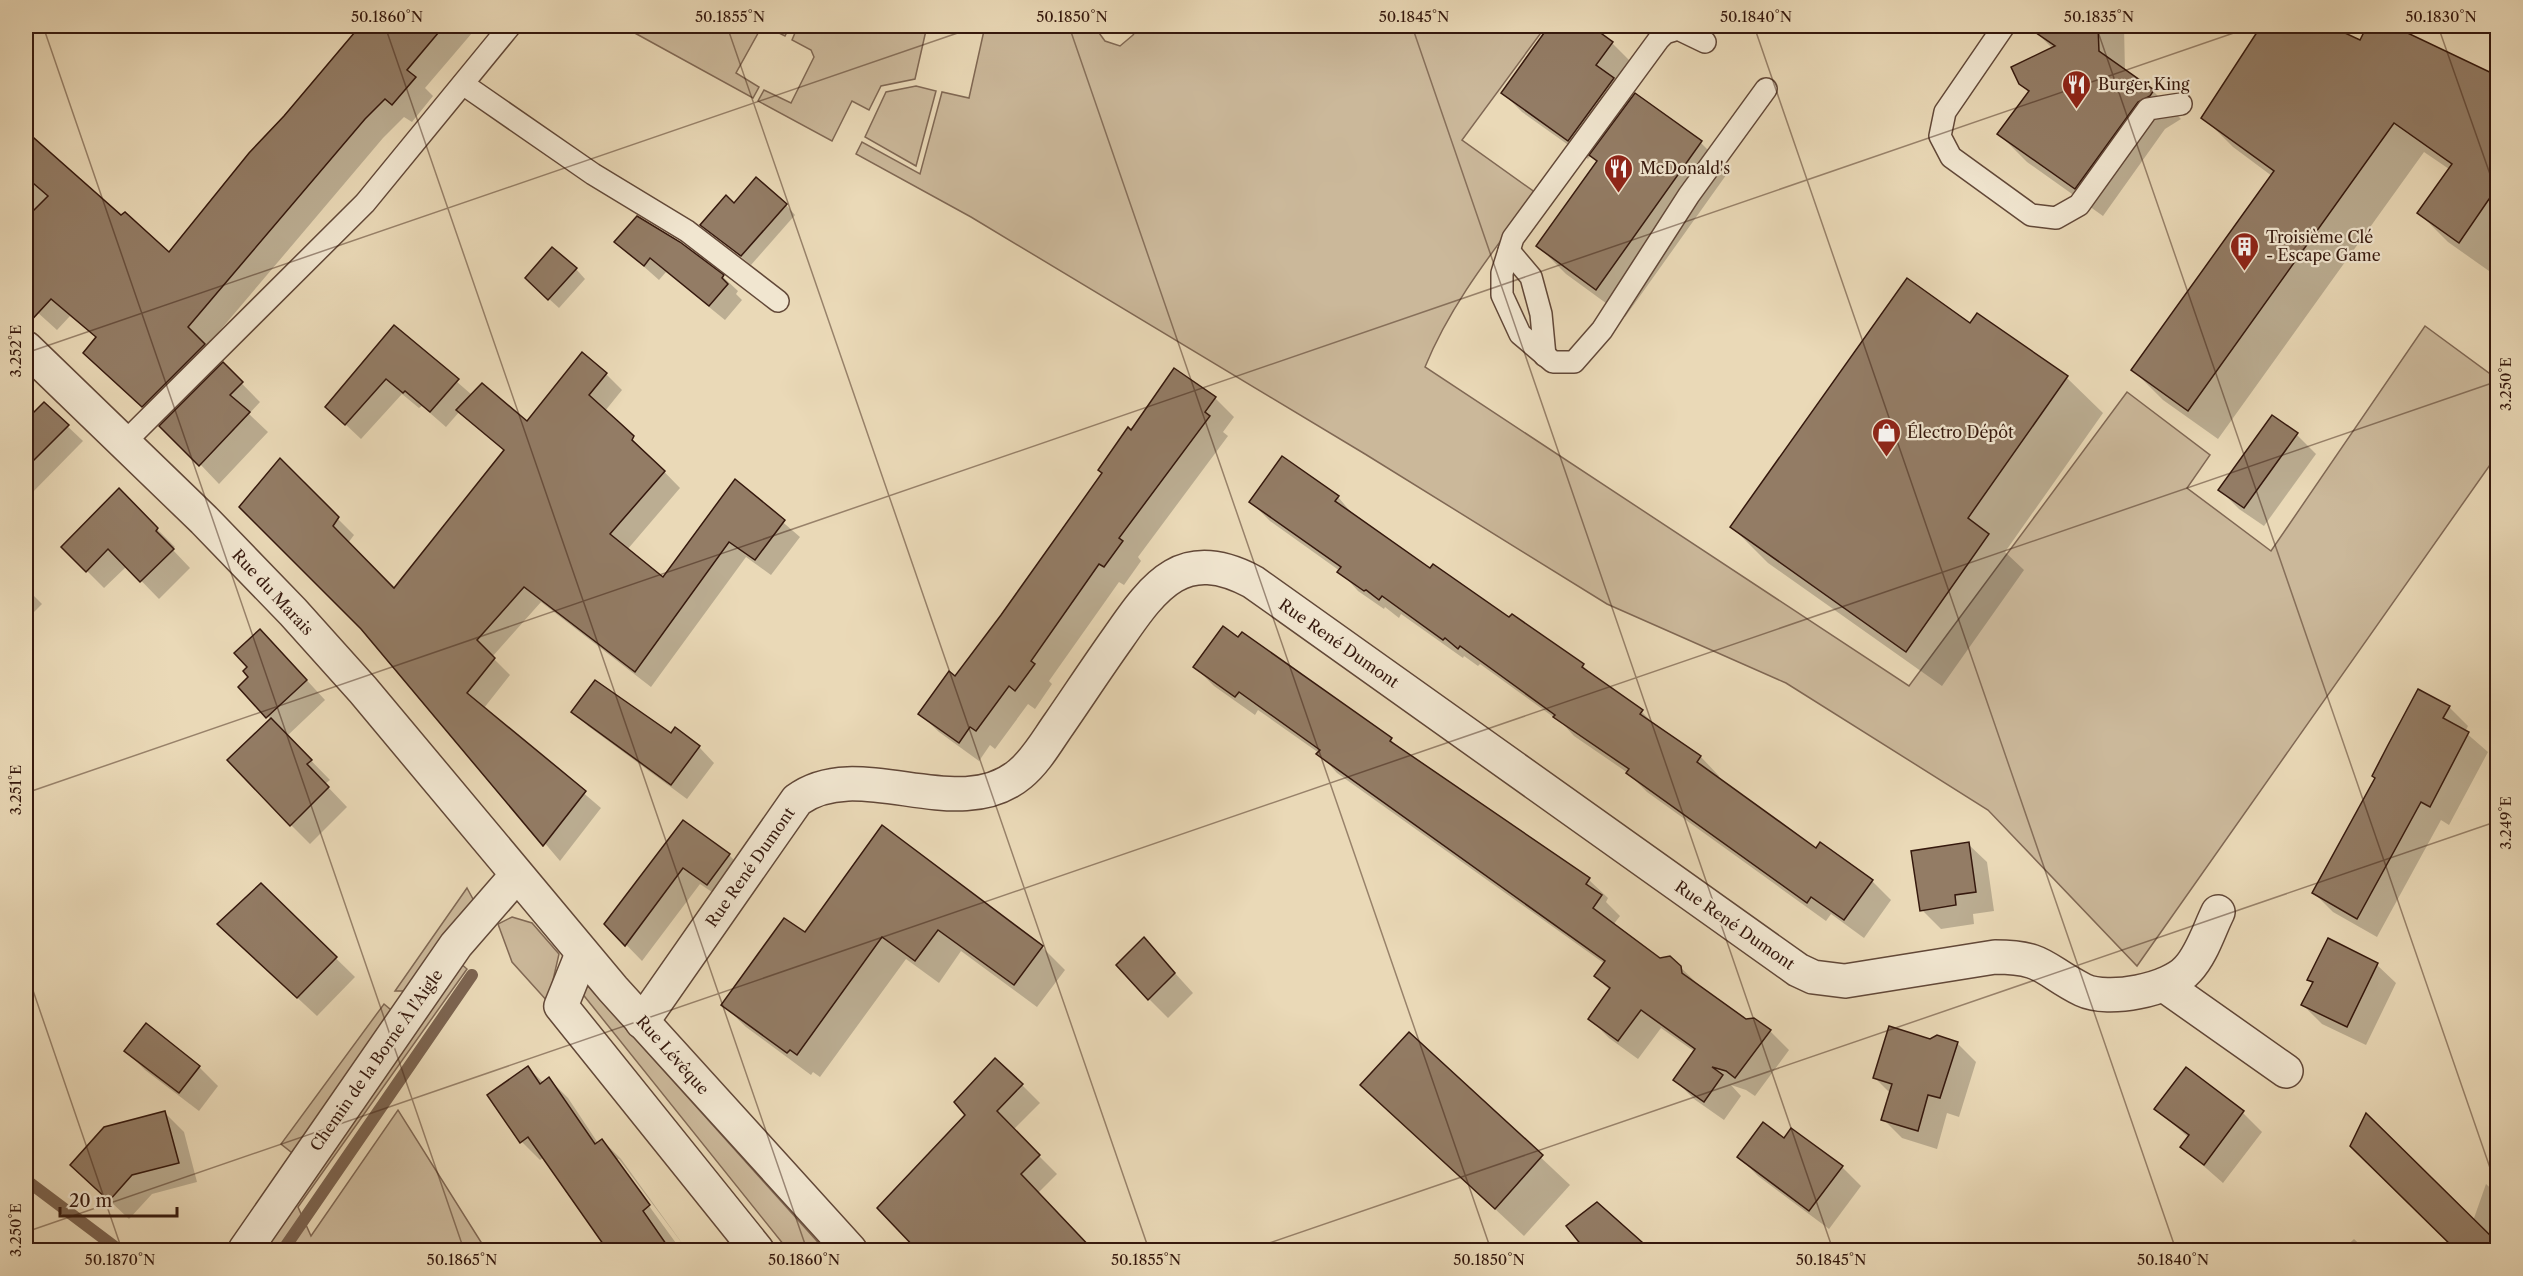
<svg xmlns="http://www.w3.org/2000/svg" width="2523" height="1276" font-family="'Libre Caslon Text',serif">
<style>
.green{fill:#cbb89a;stroke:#806854;stroke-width:1.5}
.shadow{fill:#0003}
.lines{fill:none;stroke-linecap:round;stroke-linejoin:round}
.stream{stroke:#7c6450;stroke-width:12}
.building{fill:#937c65;stroke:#35180d;stroke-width:1.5}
.service-casing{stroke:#624838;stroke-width:24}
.minor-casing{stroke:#624838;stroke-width:36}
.service{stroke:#f1e6d0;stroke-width:21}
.minor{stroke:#f1e6d0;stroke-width:33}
.ticks{fill:none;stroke:#35180d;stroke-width:1.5;stroke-opacity:0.45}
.labels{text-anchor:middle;stroke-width:4.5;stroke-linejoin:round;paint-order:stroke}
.poi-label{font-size:16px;fill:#35180d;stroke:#f1e6d0;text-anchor:start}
.street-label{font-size:16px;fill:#35180d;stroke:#f1e6d0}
.neatline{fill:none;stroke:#35180d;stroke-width:2}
.ticks-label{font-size:15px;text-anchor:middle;fill:#35180d}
</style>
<rect width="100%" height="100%" fill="#ead9b7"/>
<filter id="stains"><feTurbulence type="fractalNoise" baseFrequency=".00333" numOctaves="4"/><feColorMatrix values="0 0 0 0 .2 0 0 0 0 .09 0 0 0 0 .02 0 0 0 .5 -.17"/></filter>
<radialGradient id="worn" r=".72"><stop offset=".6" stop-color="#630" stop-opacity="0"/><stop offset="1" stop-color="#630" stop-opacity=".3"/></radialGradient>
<g class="green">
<polygon points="622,26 790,26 785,36 767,27 761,28 736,73 759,87 753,98"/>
<polygon points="798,26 927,26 915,79 881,86 869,110 852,101 832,141 758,101 764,90 791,103 814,57 811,50 792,40"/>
<path d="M985 26H1094L1105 41 1120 46 1133 35 1139 26H1546L1462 140 1536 193C1495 249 1451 303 1425 367L1909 686 2127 392 2210 455 2187 488 2271 551 2425 326 2497 379V455L2137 966 1988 810 1786 683 1607 604 1365 454 971 217 856 154 862 142 920 174 942 92 969 98Z"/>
<polygon points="916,86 936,91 916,166 865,137 886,92"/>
<polygon points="467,888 474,901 408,991 395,991"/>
<polygon points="512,917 532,923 559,954 548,1002 512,962 498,924"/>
<polygon points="459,962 467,969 298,1207 311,1236 398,1110 486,1250 254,1250"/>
<polygon points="588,986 825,1250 788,1250 581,992"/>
<polygon points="384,1004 391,1010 296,1156 281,1144"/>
</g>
<g class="shadow">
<polygon points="362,26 478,26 425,88 433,96 412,122 404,117 383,138 206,347 260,402 249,414 268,432 219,484 162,424 103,371 97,338 70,316 57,330 26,302 26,282 35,274 26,259 26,156 37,143 121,218 169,254 250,154"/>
<polygon points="1551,26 1588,26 1612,43 1631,62 1617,82 1633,99 1635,95 1701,143 1729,171 1625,317 1566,274 1538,246 1598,162 1591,155 1588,159 1522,112 1503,93"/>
<polygon points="2037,26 2124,26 2125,72 2153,91 2181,119 2165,129 2103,216 2027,162 1999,134 2029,93 2020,83 2053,49 2034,30"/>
<polygon points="2261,26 2326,26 2361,42 2368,26 2390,26 2498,77 2498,259 2489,271 2448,242 2419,213 2449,169 2424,152 2218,439 2163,400 2133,370 2272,176 2233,147 2203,117"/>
<polygon points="734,205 786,205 795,215 751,265 702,225"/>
<polygon points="616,242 679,243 723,277 738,291 736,294 742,300 725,320 666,272 659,280"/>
<polygon points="576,269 585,279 559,308 536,287"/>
<polygon points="1977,315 2067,378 2103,413 2005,552 2024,570 1942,686 1768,563 1732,527 1970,325"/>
<polygon points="394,327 472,395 527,423 606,374 622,390 605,411 680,488 627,550 663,579 735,481 800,537 771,575 746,557 651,687 541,602 492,657 510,675 484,708 601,808 560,861 362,628 280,461 354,535 348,543 394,590 505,451 460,411 446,427 422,406 419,408 402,394 361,439 327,407"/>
<polygon points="1215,398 1234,417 1223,432 1228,436 1138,557 1141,561 1124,585 1119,582 1049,681 1052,684 1035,709 1028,704 995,749 990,745 979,761 939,732 920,714 956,678 1131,432"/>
<polygon points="44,404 83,441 26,499 26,422"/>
<polygon points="2297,435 2316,454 2264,526 2239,509 2220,490"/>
<polygon points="119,491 175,547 172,549 190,568 159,599 127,566 104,588 63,547"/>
<polygon points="1338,497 1356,518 1430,570 1583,666 1597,679 1642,712 1657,727 1701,757 1719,776 1717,779 1816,850 1872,881 1891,900 1864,938 1831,914 1826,921 1647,792 1628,773 1574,736 1563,724 1480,664 1478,666 1464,656 1463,658 1401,614 1399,618 1385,607 1384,609 1358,591 1340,571 1270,521 1251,502"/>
<polygon points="26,588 42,604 26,620"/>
<polygon points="279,650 325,700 287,736 330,780 325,784 347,807 310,844 291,825 271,720 240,687"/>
<polygon points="1195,667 1391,740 1401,749 1589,880 1608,898 1606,902 1620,916 1613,925 1660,960 1680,967 1700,986 1745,1021 1770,1031 1789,1050 1755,1096 1746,1090 1731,1085 1741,1096 1724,1120 1694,1099 1675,1080 1695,1052 1661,1028 1638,1059 1609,1038 1590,1019 1610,991 1596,976 1605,964 1337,773 1319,753 1258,710 1255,715 1214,686"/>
<polygon points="2449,707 2468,726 2465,732 2488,752 2449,825 2441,820 2377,937 2333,912 2314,893"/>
<polygon points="573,711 671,736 699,747 714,763 687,799 588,726"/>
<polygon points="683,822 729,855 745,871 724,900 700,884 642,961 606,924"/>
<polygon points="882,828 1042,947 1065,970 1037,1007 961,951 939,983 906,959 820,1077 813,1072 811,1075 746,1027 723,1005 805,934"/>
<polygon points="1968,844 1987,862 1994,911 1973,914 1974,924 1941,929 1922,910"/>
<polygon points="261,885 355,977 317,1016 238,943"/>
<polygon points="1144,939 1193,993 1168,1018 1149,999"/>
<polygon points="2377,965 2396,983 2366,1045 2322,1024 2303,1005 2313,984 2309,980"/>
<polygon points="146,1025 199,1067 218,1086 199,1111 145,1070 126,1051"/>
<polygon points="1409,1034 1570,1185 1524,1236 1362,1085"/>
<polygon points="1930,1041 1957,1043 1976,1062 1959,1117 1947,1113 1937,1149 1902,1138 1883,1119 1891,1094 1874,1077"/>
<polygon points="528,1068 544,1083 549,1079 568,1098 598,1143 602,1140 621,1159 687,1250 619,1159 615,1159 681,1250 611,1250 544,1157 540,1160 522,1142 489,1095"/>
<polygon points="2186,1069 2243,1113 2262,1132 2223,1183 2182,1147 2189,1138 2156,1109"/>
<polygon points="1022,1085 1040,1103 1013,1130 1057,1174 1038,1193 879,1208"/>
<polygon points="165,1113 184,1132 197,1182 152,1194 129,1219 72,1165"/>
<polygon points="1785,1140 1842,1167 1861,1186 1829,1229 1758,1176 1739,1157"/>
<polygon points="2486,1184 2498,1195 2498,1250 2473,1221"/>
<polygon points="2354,1239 2366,1250 2342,1250"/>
</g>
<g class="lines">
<g class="stream">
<polyline points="26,1180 119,1250"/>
<polyline points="283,1250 472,975"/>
</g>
</g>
<g class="building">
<polygon points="360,26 444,26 407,70 416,77 392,105 385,99 365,119 188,327 205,344 142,407 83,353 96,337 51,299 26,326 26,218 48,196 26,177 26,131 121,215 125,212 169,252 249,153 284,116"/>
<polygon points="1549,26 1591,26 1613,42 1596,65 1614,78 1568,141 1501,93"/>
<polygon points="2026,26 2098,26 2099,51 2154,90 2150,96 2138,102 2075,189 1997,134 2029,91 2019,84 2011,67 2055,46"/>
<polygon points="2261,26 2330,26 2360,40 2367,26 2393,26 2498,76 2498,186 2459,243 2417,213 2452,164 2394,123 2188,411 2131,370 2274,171 2201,118"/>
<polygon points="1635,93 1702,141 1596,290 1536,246 1597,161 1589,155"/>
<polygon points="756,177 787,204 741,256 700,225 726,195 734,203"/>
<polygon points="637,216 680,242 724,275 722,278 728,284 709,306 650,258 644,266 614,242"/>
<polygon points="552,247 577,268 548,300 525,278"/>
<polygon points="1907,278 1970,323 1977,313 2068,376 1968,518 1989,534 1906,652 1730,527"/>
<polygon points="394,325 459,379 430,412 405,391 403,393 386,379 345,425 325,407"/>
<polygon points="582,352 607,373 589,395 620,423 634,436 632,440 665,471 610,534 663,577 735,479 785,520 755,560 729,542 635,672 524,587 477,640 495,658 467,693 586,791 543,846 361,629 239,507 280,458 339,517 333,526 394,588 504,450 456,410 482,383 527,421"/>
<polygon points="223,362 243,382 230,395 250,412 199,466 159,426"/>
<polygon points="1174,368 1216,397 1205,412 1210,416 1119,538 1123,541 1104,567 1099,564 1031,661 1035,664 1015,691 1009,686 976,731 970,727 959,743 918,714 949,671 955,676 1001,615 1102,473 1098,470 1128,427 1131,430"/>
<polygon points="44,402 69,425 26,468 26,420"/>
<polygon points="2272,415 2298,433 2244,508 2218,490"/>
<polygon points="1282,456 1339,496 1335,501 1430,568 1433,564 1509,617 1512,614 1584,664 1582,667 1643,710 1640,714 1701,756 1697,762 1816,848 1820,842 1873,880 1844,920 1811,897 1807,903 1626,773 1629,769 1553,717 1555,715 1460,646 1458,649 1445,638 1443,640 1382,596 1379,600 1366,590 1364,591 1337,572 1341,567 1249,502"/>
<polygon points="119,488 158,528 156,531 174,549 140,582 108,549 86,572 61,547"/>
<polygon points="1223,626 1238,637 1242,632 1392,738 1390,741 1590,878 1586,884 1602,895 1593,908 1660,958 1670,956 1681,966 1682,973 1746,1019 1754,1018 1771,1030 1735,1078 1726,1071 1712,1067 1723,1075 1704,1102 1673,1080 1695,1049 1641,1010 1618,1041 1588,1019 1610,988 1594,976 1605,961 1316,754 1320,750 1239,692 1235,697 1193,667"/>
<polygon points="260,629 307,680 266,718 238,687 248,677 243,671 247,667 234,653"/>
<polygon points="595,680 671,733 675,727 700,746 671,785 571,712"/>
<polygon points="2418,689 2450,706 2443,718 2469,732 2430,807 2421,802 2357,919 2312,893 2375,778 2372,776 2388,745"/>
<polygon points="271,718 312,760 307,764 329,787 290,826 227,760"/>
<polygon points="683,820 730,854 707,885 683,868 625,946 604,924"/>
<polygon points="882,825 1043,946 1014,985 938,930 915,961 882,937 797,1055 790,1050 787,1053 721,1005 784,918 805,932"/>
<polygon points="1969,842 1976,892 1955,895 1956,905 1920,911 1911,851"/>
<polygon points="261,883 337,957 297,998 217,924"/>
<polygon points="1144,937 1175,973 1148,1000 1116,965"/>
<polygon points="2328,938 2378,963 2347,1027 2301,1005 2313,982 2307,980"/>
<polygon points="146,1023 200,1066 179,1093 124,1051"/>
<polygon points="1889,1026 1930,1039 1937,1035 1958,1042 1940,1098 1928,1095 1918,1131 1881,1120 1892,1084 1873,1078"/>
<polygon points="1409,1032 1543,1155 1495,1209 1360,1085"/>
<polygon points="995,1058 1023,1084 997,1111 1040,1155 1021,1174 1094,1251 918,1251 877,1208 965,1115 954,1102"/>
<polygon points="528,1066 540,1084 549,1077 595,1144 602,1139 650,1205 643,1211 671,1251 608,1251 528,1137 520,1143 487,1095"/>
<polygon points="2186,1067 2244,1111 2204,1165 2180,1147 2189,1135 2154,1109"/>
<polygon points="165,1111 179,1163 132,1175 109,1201 70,1165 104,1127"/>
<polygon points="2366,1113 2498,1243 2498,1251 2457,1251 2350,1146"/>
<polygon points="1763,1122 1784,1138 1791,1128 1843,1166 1809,1211 1737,1157"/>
<polygon points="1597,1202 1652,1251 1586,1251 1566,1226"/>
</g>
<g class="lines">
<defs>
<g id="service">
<polyline points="2004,26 1945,112 1940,136 1951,157 2031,215 2056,218 2079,205 2148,109 2181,104"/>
<polyline points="1705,42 1678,29 1665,33 1659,39 1513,238 1502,273 1502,295 1520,334 1553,362 1574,362 1602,330 1689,195 1766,89"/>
<polyline points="463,84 593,174 687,231 778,301"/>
<polyline points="1509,251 1531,277 1541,314 1545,356"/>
<polyline points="125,442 365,203 510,26"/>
</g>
<g id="minor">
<polyline points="26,348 204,520 293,612 363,690 613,989 850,1250"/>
<polyline points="582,954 561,1006 757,1250"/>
<polyline points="2164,985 2286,1071"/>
<path d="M642 1022 797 800C859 754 958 826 1020 774 1036 761 1047 741 1059 724 1079 695 1098 666 1118 638 1155 584 1184 545 1253 582L1798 970 1813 977 1845 981 1995 957C2045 957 2043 970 2083 990 2108 1002 2170 990 2188 969 2202 954 2209 930 2218 912"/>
<polyline points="245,1250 456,945 516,876"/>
</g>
</defs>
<use href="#service" class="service-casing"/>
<use href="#minor" class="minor-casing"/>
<use href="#service" class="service"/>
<use href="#minor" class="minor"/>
</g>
<path class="ticks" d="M43 26 464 1250M385 26 807 1250M727 26 1149 1250M1069 26 1491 1250M1412 26 1833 1250M1754 26 2176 1250M2096 26 2498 1191M2438 26 2498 197M26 353 978 26M26 793 2254 26M26 970 122 1250M26 1232 2498 381M1249 1250 2498 821"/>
<defs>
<symbol id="restaurant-pin" viewBox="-11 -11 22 30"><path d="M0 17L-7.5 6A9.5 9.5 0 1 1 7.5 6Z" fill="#8f2418" stroke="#f1e6d0"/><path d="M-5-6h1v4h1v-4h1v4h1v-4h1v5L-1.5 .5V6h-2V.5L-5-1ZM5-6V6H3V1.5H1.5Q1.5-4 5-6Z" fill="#fff"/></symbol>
<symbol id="building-pin" viewBox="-11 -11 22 30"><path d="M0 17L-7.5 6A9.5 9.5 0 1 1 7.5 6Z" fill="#8f2418" stroke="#f1e6d0"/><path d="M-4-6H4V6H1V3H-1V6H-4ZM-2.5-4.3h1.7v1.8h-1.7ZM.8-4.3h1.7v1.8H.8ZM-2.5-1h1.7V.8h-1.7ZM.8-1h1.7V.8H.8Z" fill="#fff"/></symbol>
<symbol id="shop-pin" viewBox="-11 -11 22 30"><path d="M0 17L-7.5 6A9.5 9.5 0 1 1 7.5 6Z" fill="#8f2418" stroke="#f1e6d0"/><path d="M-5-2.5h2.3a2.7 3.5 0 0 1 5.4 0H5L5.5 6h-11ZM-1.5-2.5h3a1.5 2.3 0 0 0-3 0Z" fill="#fff"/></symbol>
</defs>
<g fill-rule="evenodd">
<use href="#restaurant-pin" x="2060" y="68" width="33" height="45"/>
<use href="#restaurant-pin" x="1602" y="152" width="33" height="45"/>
<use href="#building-pin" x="2228" y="230" width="33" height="45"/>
<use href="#shop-pin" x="1870" y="416" width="33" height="45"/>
</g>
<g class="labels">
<g class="poi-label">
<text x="2098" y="90">Burger King</text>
<text x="1640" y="174">McDonald's</text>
<text x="2266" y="243">Troisième Clé<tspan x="2266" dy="18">- Escape Game</tspan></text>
<text x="1907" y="438">Électro Dépôt</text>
</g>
<g class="street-label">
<text transform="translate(273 592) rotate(47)" y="6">Rue du Marais</text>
<text transform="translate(1339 643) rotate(35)" y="6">Rue René Dumont</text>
<text transform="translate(750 867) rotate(-55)" y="6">Rue René Dumont</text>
<text transform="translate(1735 925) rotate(35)" y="6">Rue René Dumont</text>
<text transform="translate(673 1055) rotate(48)" y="6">Rue Lévêque</text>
<text transform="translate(376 1060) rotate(-55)" y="6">Chemin de la Borne À l'Aigle</text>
</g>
</g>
<rect width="2523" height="1276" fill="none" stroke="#ead9b7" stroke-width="66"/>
<path d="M60 1207v9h117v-9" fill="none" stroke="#35180d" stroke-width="3"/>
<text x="69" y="1207" font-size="18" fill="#35180d" stroke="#f1e6d0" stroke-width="4.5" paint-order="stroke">20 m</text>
<rect x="33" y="33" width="2457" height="1210" class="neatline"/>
<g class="ticks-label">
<text x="387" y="22">50.1860°N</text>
<text x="730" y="22">50.1855°N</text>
<text x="1072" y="22">50.1850°N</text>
<text x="1414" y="22">50.1845°N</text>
<text x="1756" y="22">50.1840°N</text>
<text x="2099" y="22">50.1835°N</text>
<text x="2441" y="22">50.1830°N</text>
<text transform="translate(16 351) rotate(-90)" y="5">3.252°E</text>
<text transform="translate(2506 384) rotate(-90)" y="5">3.250°E</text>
<text transform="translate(16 790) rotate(-90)" y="5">3.251°E</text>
<text transform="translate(2506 823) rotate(-90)" y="5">3.249°E</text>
<text transform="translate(16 1230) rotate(-90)" y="5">3.250°E</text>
<text x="120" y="1265">50.1870°N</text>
<text x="462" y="1265">50.1865°N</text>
<text x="804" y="1265">50.1860°N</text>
<text x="1146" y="1265">50.1855°N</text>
<text x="1489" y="1265">50.1850°N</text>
<text x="1831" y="1265">50.1845°N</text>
<text x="2173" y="1265">50.1840°N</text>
</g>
<rect width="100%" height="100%" filter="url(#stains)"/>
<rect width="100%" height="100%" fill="url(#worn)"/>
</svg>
